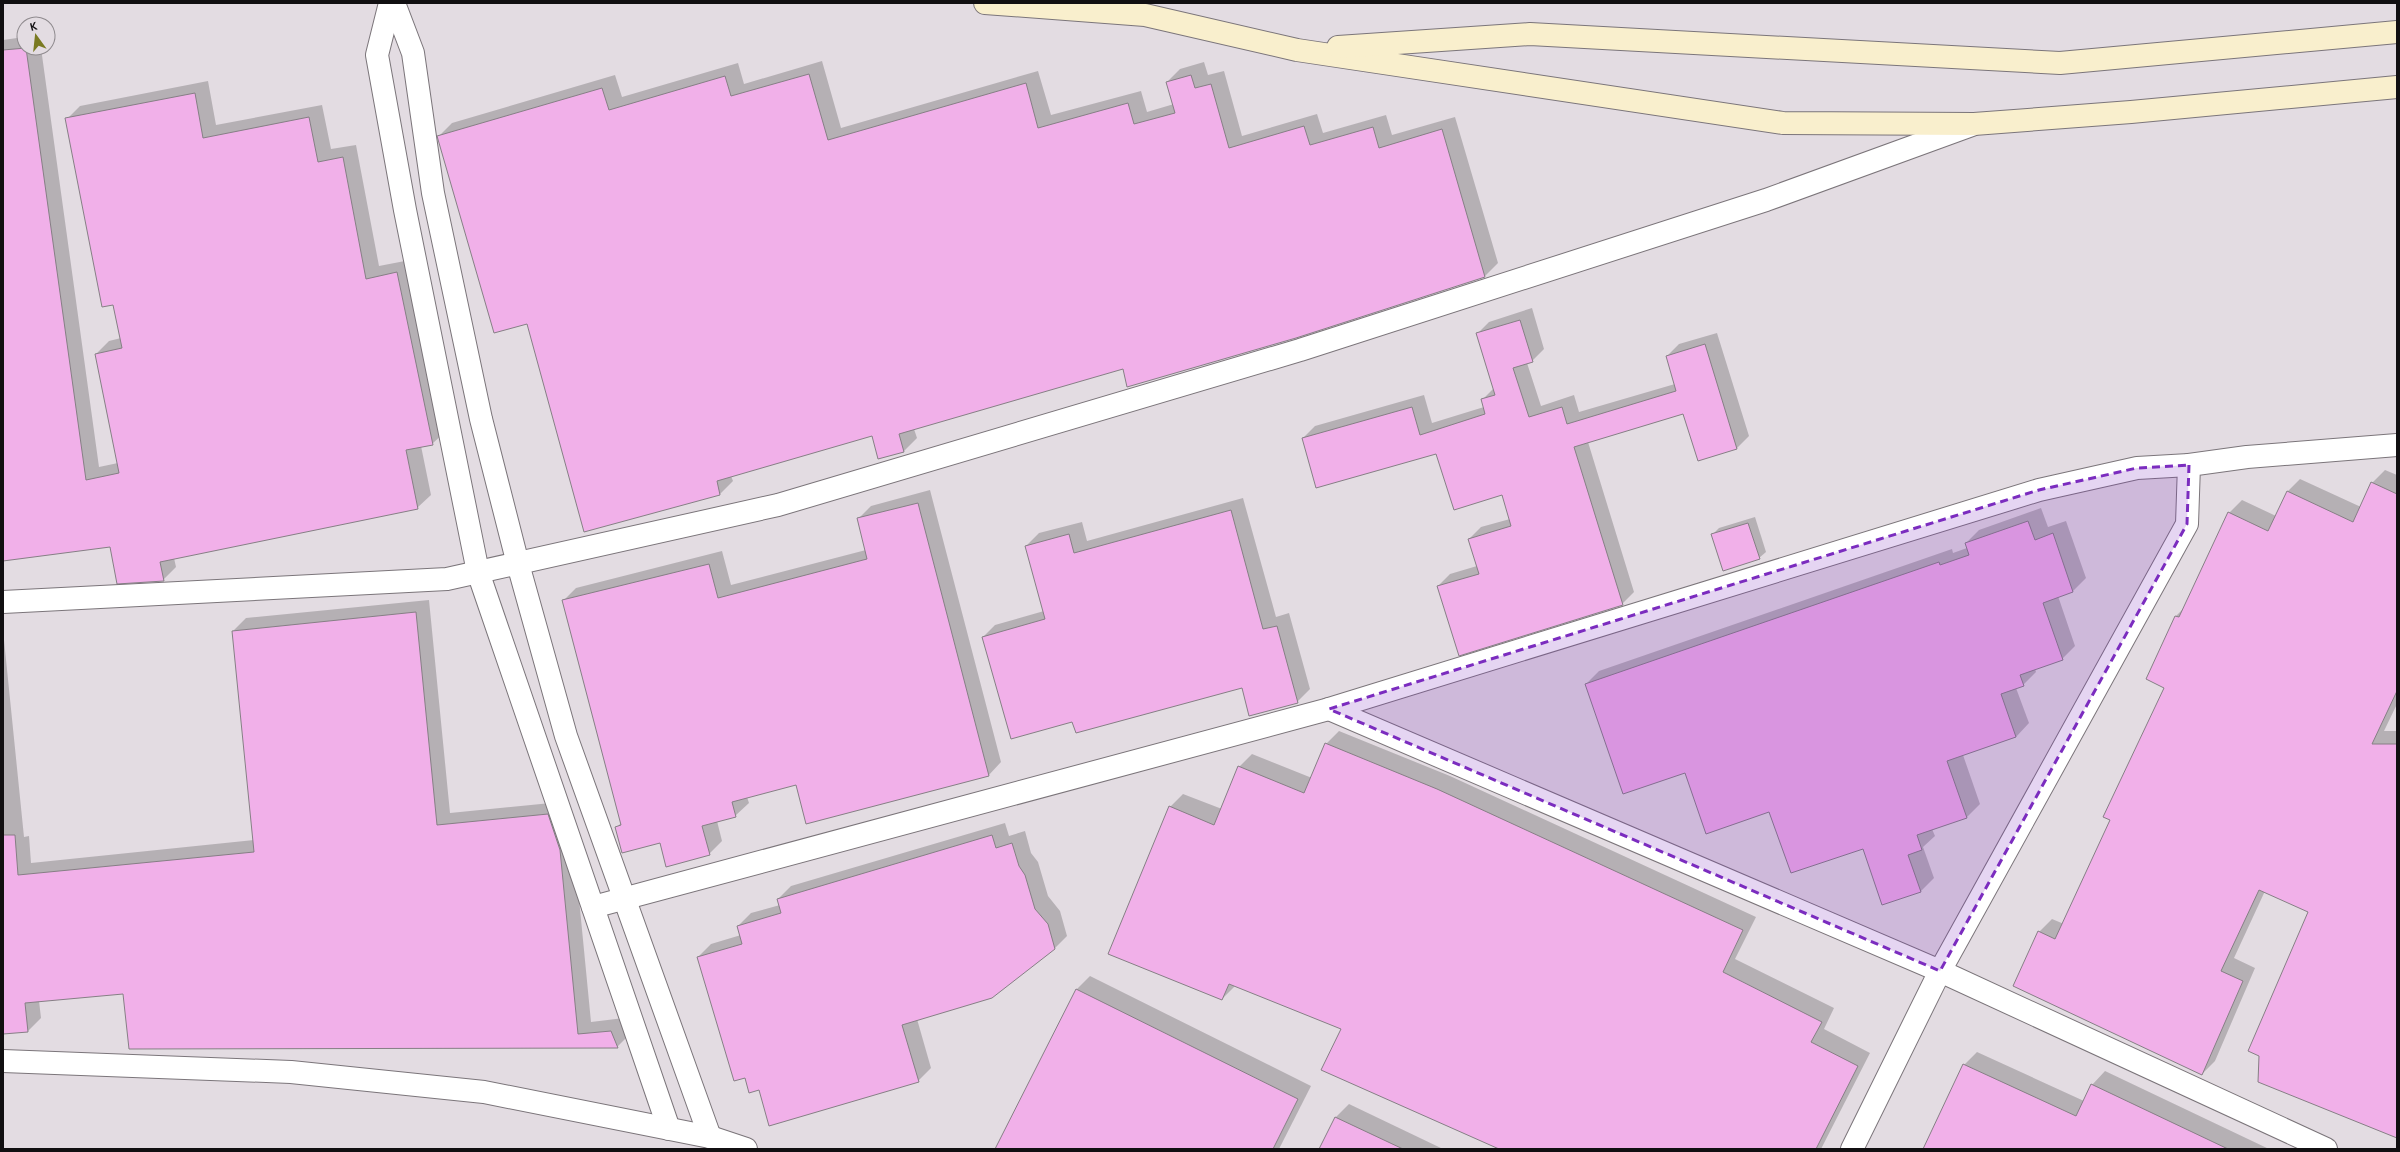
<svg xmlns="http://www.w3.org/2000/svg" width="2400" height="1152" font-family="'Space Grotesk',sans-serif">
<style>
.shadow{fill:#0003}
.building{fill:#f1b0e9;stroke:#867f85}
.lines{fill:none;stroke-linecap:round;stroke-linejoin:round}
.street-casing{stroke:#7b757a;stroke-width:24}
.secondary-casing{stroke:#7b757a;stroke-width:24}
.street{stroke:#fff;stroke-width:22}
.secondary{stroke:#f9efcd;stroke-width:22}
.marked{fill:#7b2cbf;fill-opacity:0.2;stroke:#7b2cbf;stroke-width:3;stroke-dasharray:8 5;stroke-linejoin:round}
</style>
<rect width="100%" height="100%" fill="#e3dce2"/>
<g class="shadow">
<polygon points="24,37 24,48 41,48 99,467 118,463 96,354 109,341 121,338 67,119 80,106 208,81 216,125 322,105 331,149 356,145 379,266 410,260 446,431 432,444 421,446 431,495 417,508 174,558 176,567 163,580 111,545 3,560 3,40"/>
<polygon points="822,61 841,128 1038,71 1051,115 1141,91 1147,112 1174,104 1167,82 1180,69 1204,62 1208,75 1224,71 1242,136 1317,114 1323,133 1386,115 1392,135 1455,117 1498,263 1485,276 1123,368 914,429 917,438 904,451 879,458 873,435 731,476 733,481 720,494 528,322 439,136 452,123 615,75 622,97 738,63 744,84"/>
<polygon points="1532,308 1544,349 1532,361 1527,363 1541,406 1574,395 1579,412 1675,384 1667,356 1679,344 1717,333 1749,436 1737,448 1699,460 1684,413 1588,442 1634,592 1622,604 1438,586 1450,574 1477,566 1469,539 1481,527 1510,519 1503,494 1437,452 1303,438 1315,426 1424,395 1432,423 1484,407 1482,400 1494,388 1477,334 1489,322"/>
<polygon points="2385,470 2397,475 2397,704 2384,731 2397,731 2397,1137 2309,912 2265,891 2234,958 2255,968 2215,1061 2202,1074 2039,932 2052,919 2064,924 2112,820 2165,687 2147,679 2176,616 2184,608 2229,513 2242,500 2276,516 2287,492 2300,479 2361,507 2372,483"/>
<polygon points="930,490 1001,762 988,776 796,784 747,797 749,803 735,816 717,821 722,841 709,854 617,827 621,823 563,601 576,588 722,551 731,585 866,550 858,519 871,506"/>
<polygon points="1243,498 1276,617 1289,613 1310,689 1297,702 1243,687 1073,720 983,637 995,625 1044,611 1026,546 1039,533 1082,522 1087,541"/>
<polygon points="2041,508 2048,527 2066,521 2086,578 2073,591 2058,596 2075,646 2062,659 2035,669 2036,672 2023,685 2016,688 2029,723 2016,737 1963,755 1980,804 1967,817 1932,829 1935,836 1923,847 1934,878 1921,891 1883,904 1863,847 1770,810 1685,771 1586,684 1599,671 1952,549 1953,553 1967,548 1966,543 1979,530"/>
<polygon points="1755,517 1766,552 1759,558 1712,535 1719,528"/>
<polygon points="429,600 450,813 561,802 573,837 591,1022 624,1018 630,1034 617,1047 123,993 39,1001 41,1018 28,1031 3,1033 3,630 24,837 29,836 31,863 254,840 233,631 246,618"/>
<polygon points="1339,731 1450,776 1756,917 1735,959 1834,1008 1824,1029 1870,1053 1821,1149 1500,1149 1342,1029 1236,985 1222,999 1170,807 1183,794 1222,809 1239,767 1252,754 1312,778 1326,744"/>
<polygon points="1005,823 1009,836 1025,831 1031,853 1038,862 1048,896 1060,911 1067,936 1054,949 917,1019 931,1068 918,1081 759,1089 745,1077 698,957 711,944 741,935 738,926 751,913 780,905 778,899 791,886"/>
<polygon points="1090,976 1311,1086 1279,1149 996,1149 1077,989"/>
<polygon points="1977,1052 2084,1101 2092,1085 2105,1071 2269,1149 1925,1149 1964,1065"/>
<polygon points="1349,1104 1443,1149 1320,1149 1336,1117"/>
</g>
<g class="building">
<polygon points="26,48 86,480 119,473 95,354 122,348 113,305 102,307 65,118 195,93 203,138 309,117 318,162 343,157 366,279 397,272 433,445 406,450 418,509 160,562 164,581 117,584 110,547 3,561 3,50"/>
<polygon points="809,74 828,140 1026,83 1038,128 1128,103 1134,124 1175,113 1166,82 1191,75 1195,88 1211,84 1229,148 1304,126 1310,145 1373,127 1379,148 1442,129 1485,277 1296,338 1127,387 1123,369 899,434 904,452 878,459 872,436 717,481 720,495 584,532 527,324 494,333 437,136 602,88 609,110 725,76 731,96"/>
<polygon points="1520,320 1533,362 1513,368 1529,417 1562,407 1567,424 1676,391 1666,356 1705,344 1737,449 1698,461 1683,414 1574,447 1623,605 1459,656 1437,586 1479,574 1468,539 1511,526 1502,495 1454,510 1436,454 1316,488 1302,438 1412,407 1420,435 1485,414 1481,399 1495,395 1476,333"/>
<polygon points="2371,482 2397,494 2397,691 2372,744 2397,744 2397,1138 2258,1082 2259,1056 2248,1051 2308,912 2259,890 2221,971 2243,981 2202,1075 2013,986 2038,931 2055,939 2110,820 2103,817 2164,688 2146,679 2175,616 2179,617 2228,512 2268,531 2287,491 2353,522"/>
<polygon points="918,503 989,776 806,824 796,785 732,802 736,817 702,826 710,855 666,867 660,843 622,853 615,827 621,825 562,600 709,564 718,598 867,559 857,518"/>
<polygon points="1231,510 1263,629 1277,626 1298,703 1249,716 1242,688 1076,733 1072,722 1011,739 982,637 1045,619 1025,546 1069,534 1074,553"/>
<polygon points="2028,521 2035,540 2053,533 2073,592 2043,603 2063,660 2020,675 2024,686 2001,694 2016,737 1947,761 1967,818 1917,835 1922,850 1908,855 1921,892 1882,905 1863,849 1791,873 1769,812 1706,834 1685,773 1623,794 1585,684 1939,562 1940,565 1969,555 1965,543"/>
<polygon points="1748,523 1760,559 1723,571 1711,534"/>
<polygon points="416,612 437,825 548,814 560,850 578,1034 611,1031 618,1048 129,1049 123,994 25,1003 28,1032 3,1034 3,835 15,835 18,875 254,852 232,631"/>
<polygon points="1325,743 1437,789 1743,930 1723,972 1822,1022 1811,1042 1858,1066 1816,1149 1499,1149 1321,1070 1341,1029 1229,984 1222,1000 1108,954 1169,806 1214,825 1238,766 1304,793"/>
<polygon points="992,835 996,848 1012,843 1019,866 1025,875 1035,909 1048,924 1055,949 992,998 902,1025 919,1082 769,1126 759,1090 749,1093 745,1078 734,1081 697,957 742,944 737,926 781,913 777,899"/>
<polygon points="1076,989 1298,1099 1273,1149 995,1149"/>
<polygon points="1963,1064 2076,1116 2091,1084 2228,1149 1923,1149"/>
<polygon points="1335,1117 1403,1149 1319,1149"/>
</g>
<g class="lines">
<defs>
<g id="street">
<polyline points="390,3 377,55 405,210 478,572 669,1129"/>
<polyline points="394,3 413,53 433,193 481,419 518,564 566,736 710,1137"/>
<polyline points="3,602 447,579 778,505 1300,350 1766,200 1972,125"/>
<polyline points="1329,709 1940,971 2326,1149"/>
<polyline points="593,907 1329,709 2039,490 2137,468 2189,465"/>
<polyline points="3,1061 291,1072 484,1092 710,1137 746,1149"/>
<polyline points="1852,1149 1940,971 2187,524 2189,465 2247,457 2397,445"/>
</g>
<g id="secondary">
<polyline points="985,3 1145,15 1297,50 1783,123 1974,124 2131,112 2397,87"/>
<polyline points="1338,47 1530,34 2060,63 2397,32"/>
</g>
</defs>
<use href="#street" class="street-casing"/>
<use href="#secondary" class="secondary-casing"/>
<use href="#street" class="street"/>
<use href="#secondary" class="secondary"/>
</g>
<path class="marked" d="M2189 465 2187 524 1940 971 1329 709 2039 490 2137 468Z"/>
<rect width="2400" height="1152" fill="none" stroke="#110f11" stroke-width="8"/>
<g transform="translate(36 36) rotate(345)"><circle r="19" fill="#e3dce2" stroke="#8f8a8e"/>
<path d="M0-3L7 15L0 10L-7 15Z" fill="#7a7a22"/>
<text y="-6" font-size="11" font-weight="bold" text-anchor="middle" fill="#110f11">K</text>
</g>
</svg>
